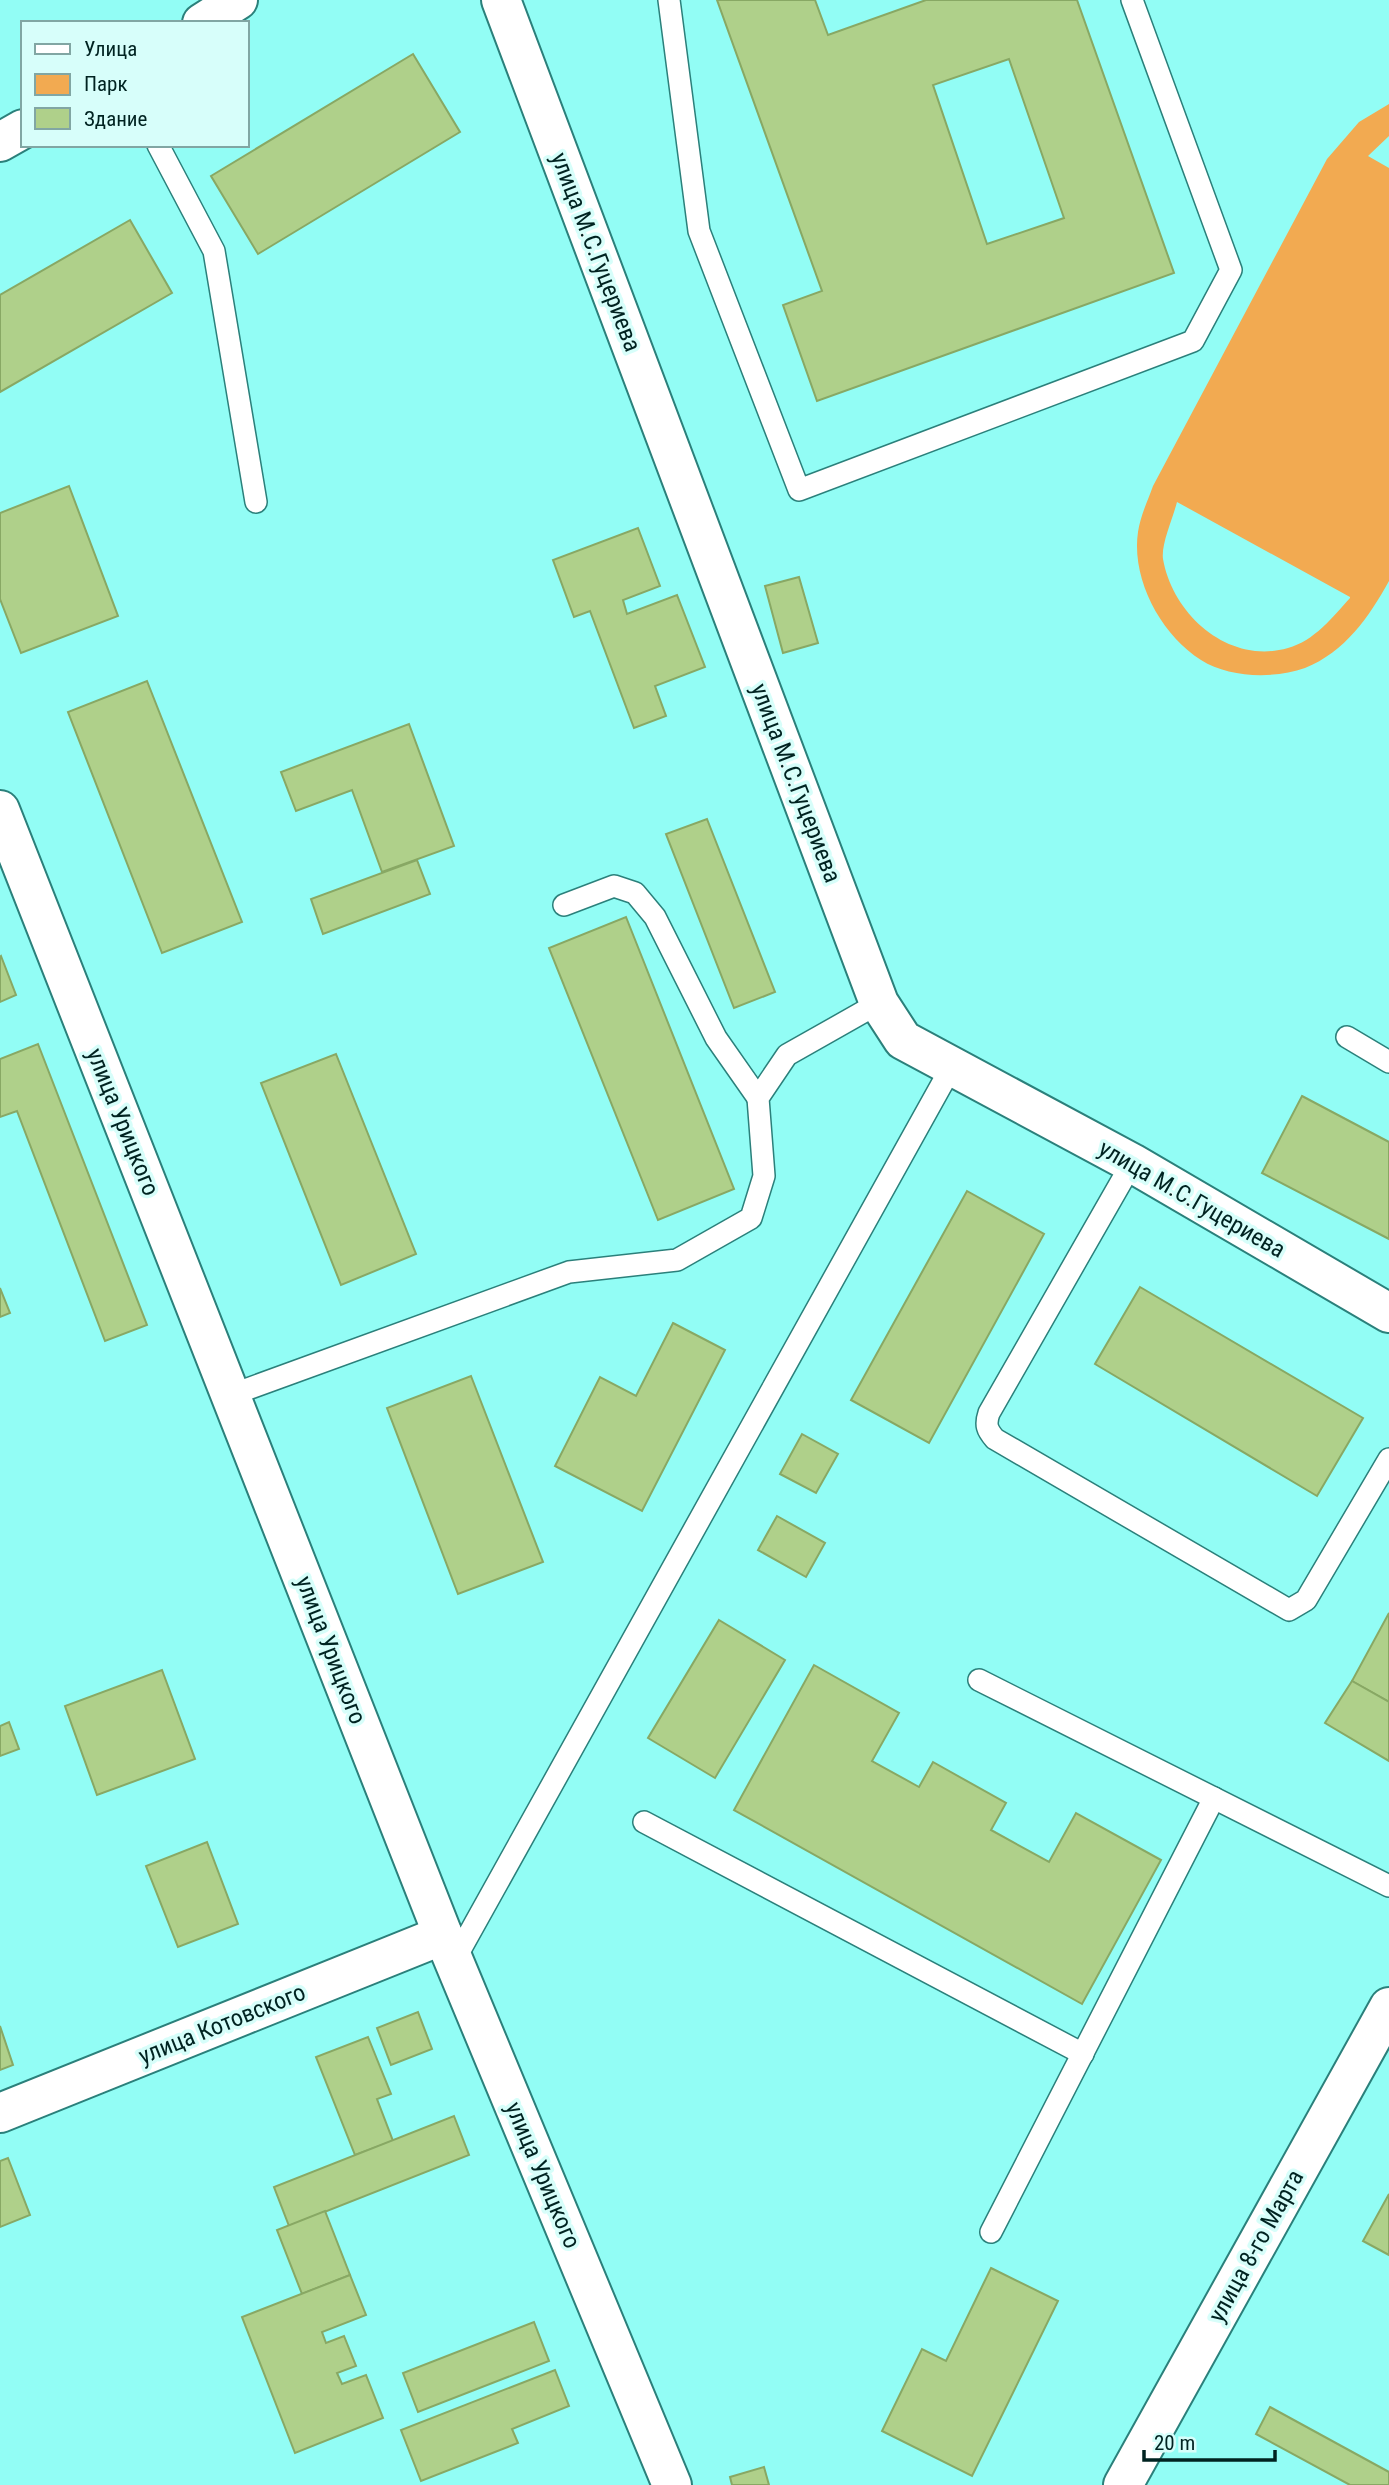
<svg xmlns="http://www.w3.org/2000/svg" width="1389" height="2485" font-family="'Roboto Condensed',sans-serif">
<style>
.green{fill:#f2aa51;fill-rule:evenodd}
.building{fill:#afd08a;stroke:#88a864;stroke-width:2;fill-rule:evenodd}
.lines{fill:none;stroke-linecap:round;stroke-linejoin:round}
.lane-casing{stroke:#2b807b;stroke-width:24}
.street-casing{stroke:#2b807b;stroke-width:42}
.secondary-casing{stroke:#2b807b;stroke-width:42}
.lane{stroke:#fff;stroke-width:21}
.street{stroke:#fff;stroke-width:38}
.secondary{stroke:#fff;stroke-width:38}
.labels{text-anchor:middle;stroke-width:7;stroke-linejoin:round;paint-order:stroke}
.street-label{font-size:24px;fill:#002321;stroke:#d7fefa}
</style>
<rect width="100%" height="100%" fill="#92fdf5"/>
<path class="green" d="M1389 104V136L1368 156 1389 168V581C1369 617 1345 652 1305 668 1274 679 1229 678 1201 660 1161 635 1131 579 1138 532 1140 517 1148 500 1153 486L1327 159 1359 122ZM1177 502 1350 597V598C1333 617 1314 641 1288 648 1230 665 1173 616 1163 559 1161 544 1173 518 1177 502Z"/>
<g class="building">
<path d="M717 0H815L828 35 926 0H1077L1174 273 817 401 783 305 822 291ZM1009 59 1064 218 987 244 933 85Z"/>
<polygon points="413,54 460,132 258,254 211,176"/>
<polygon points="130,220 172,293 0,392 0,295"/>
<polygon points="69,486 118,616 21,653 0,599 0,513"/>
<polygon points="638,528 660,586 623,600 627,614 677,595 705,667 655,686 666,716 634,728 590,611 574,617 553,560"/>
<polygon points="799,577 818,643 783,653 765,586"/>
<polygon points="147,681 242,922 162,953 68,712"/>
<polygon points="409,724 454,846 382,872 352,790 296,811 281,772"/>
<polygon points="707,819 775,992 734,1008 666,834"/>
<polygon points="417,860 430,894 323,934 311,899"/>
<polygon points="626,917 734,1189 658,1220 549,948"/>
<polygon points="1,956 16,995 0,1002 0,957"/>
<polygon points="38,1044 147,1325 105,1341 17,1111 0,1117 0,1059"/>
<polygon points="336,1054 416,1254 341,1285 261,1083"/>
<polygon points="1302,1096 1389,1142 1389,1239 1262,1173"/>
<polygon points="967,1191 1044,1234 929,1443 851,1400"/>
<polygon points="1140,1287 1363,1418 1317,1496 1095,1364"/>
<polygon points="0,1288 10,1313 0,1317"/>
<polygon points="673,1323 725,1350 642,1511 555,1466 600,1377 636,1396"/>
<polygon points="471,1376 543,1562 458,1594 387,1408"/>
<polygon points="802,1434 838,1454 816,1493 780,1474"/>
<polygon points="777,1516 825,1543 806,1577 758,1550"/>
<polygon points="1389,1613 1389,1702 1352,1681"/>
<polygon points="719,1620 785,1660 715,1778 648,1738"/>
<polygon points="814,1665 899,1713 872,1761 919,1787 933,1762 1006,1803 991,1830 1049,1862 1076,1813 1161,1860 1082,2004 734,1810"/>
<polygon points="162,1670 195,1759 97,1795 65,1706"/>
<polygon points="1352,1681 1389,1702 1389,1761 1325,1723"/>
<polygon points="9,1722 19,1749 0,1756 0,1726"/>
<polygon points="207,1842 238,1924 178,1947 146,1866"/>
<polygon points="418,2012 432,2049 391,2065 377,2028"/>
<polygon points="0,2026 13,2065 0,2070"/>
<polygon points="368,2037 391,2094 377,2099 393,2141 355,2155 316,2057"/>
<polygon points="454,2116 469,2155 289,2226 274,2187"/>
<polygon points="8,2158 30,2215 0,2227 0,2161"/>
<polygon points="1389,2194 1389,2255 1363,2241"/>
<polygon points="325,2211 350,2275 302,2294 277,2230"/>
<polygon points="991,2268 1058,2301 972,2476 882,2431 922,2349 946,2361"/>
<polygon points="350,2275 366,2315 322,2332 326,2343 344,2336 356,2366 337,2373 342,2384 366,2375 383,2418 295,2453 242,2317"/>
<polygon points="534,2322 549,2361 418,2412 403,2373"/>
<polygon points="555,2370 569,2406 512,2429 518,2443 421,2481 401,2430"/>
<polygon points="1270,2407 1389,2472 1389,2485 1350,2485 1256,2434"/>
<polygon points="764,2467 769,2485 732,2485 730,2477"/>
</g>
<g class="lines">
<defs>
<g id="lane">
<polyline points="669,0 699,231 799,490 1193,341 1231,270 1132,0"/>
<polyline points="158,145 214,251 256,502"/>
<polyline points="564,905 614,886 635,893 655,917 716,1038 758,1098"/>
<polyline points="1347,1037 1389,1062"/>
<path d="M1132 1163 989 1413C985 1425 987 1430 995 1439L1289 1610 1306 1600 1389 1459"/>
<polyline points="231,1395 569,1272 677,1260 751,1218 764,1176 758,1098 787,1055 879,1003"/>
<polyline points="979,1680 1389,1886"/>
<polyline points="644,1822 1083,2054"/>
<polyline points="454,1961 952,1066"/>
<polyline points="991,2232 1214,1798"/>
</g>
<g id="street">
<polyline points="501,0 879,1003 903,1040 1132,1163 1389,1313"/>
<polyline points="202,23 238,0"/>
<polyline points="0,142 23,129"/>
<polyline points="0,810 443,1935 672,2485"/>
<polyline points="0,2113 443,1935"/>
</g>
<polyline id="secondary" points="1123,2485 1389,2007"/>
</defs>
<use href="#lane" class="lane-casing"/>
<use href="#street" class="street-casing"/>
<use href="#secondary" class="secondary-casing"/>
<use href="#lane" class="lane"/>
<use href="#street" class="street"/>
<use href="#secondary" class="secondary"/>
</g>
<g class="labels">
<g class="street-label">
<text transform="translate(596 252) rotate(69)" y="8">улица М.С.Гуцериева</text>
<text transform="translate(796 783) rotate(69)" y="8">улица М.С.Гуцериева</text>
<text transform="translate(123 1122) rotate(68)" y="8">улица Урицкого</text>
<text transform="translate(1192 1199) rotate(30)" y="8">улица М.С.Гуцериева</text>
<text transform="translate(331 1650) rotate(69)" y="8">улица Урицкого</text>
<text transform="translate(222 2024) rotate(-22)" y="8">улица Котовского</text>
<text transform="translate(543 2175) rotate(67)" y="8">улица Урицкого</text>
<text transform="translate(1256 2246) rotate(-61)" y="8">улица 8-го Марта</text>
</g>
</g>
<rect x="21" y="21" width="228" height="126" fill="#d7fefa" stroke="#81a6a3" stroke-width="2"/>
<rect x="35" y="44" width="35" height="10" fill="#ffffff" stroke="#81a6a3" stroke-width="2"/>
<text x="84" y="56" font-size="21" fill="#002321">Улица</text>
<rect x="35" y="74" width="35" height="21" fill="#f2aa51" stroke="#81a6a3" stroke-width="2"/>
<text x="84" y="91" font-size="21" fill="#002321">Парк</text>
<rect x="35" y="108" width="35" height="21" fill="#afd08a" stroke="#81a6a3" stroke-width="2"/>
<text x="84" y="126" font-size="21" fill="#002321">Здание</text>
<path d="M1144 2450v10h131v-10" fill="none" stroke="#002321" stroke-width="3.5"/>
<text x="1154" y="2450" font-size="21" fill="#002321" stroke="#d7fefa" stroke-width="5" paint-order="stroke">20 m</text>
</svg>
